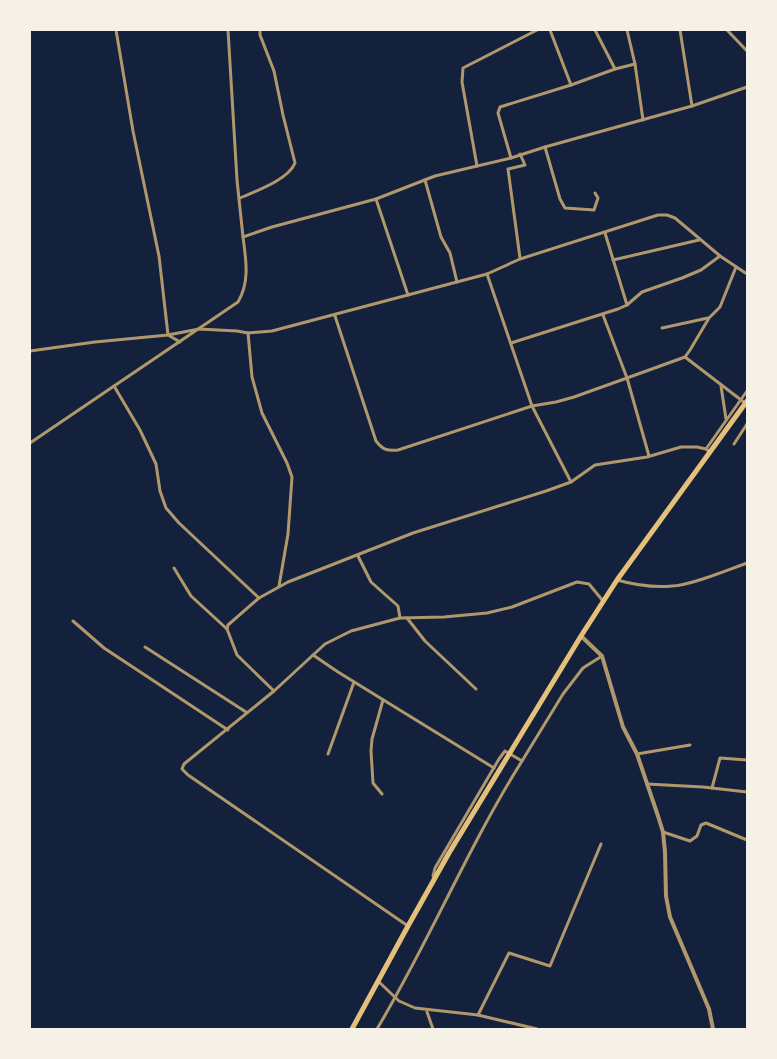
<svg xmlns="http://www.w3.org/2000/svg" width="777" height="1059" font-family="'Nunito Sans',sans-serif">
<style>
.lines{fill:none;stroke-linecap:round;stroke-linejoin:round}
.minor{stroke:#b1986c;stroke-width:3}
.tertiary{stroke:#b1986c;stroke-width:4}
.trunk{stroke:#e5c07b;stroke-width:5}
</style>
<rect width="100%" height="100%" fill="#14213d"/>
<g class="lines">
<g class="minor">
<polyline points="116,30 133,131 159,256 168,335 180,342"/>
<polyline points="228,30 237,180 243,237"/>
<polyline points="550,30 571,85"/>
<polyline points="595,30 615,69"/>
<polyline points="627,30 635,64 643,120"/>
<polyline points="680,30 692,106"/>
<polyline points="727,30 747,51"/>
<polyline points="545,147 560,199 565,208 594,210 598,198 595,193"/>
<polyline points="511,158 498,113 500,107 571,85 615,69 635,64"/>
<polyline points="477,166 462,82 463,68 537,30"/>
<polyline points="425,180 441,237 450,253 457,282"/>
<path d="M240 198C256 191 288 180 295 163L283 115 274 71 260 35V30"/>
<polyline points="376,199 408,295"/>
<polyline points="605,233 627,305"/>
<polyline points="520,258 508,169 525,165 520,154"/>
<polyline points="613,260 699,240"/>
<polyline points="487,274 532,406 571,482"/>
<path d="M335 316 376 441C383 450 387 451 398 450L532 406 556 402 574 397 627 378 603 315"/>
<polyline points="662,328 708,318"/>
<polyline points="248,333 252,377 262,413 287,463 292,477 288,534 279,586"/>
<polyline points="511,343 618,309 627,305 642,292 682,278 701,270 720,256"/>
<polyline points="30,351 95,342 168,335 199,329 237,331 248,333 272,331 487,274 520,259 658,215 667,215 675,218 720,256 747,274"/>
<polyline points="685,357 690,350 709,318 720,307 736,267"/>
<polyline points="114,386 140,430 156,464 160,491 166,508 179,523 259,598"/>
<polyline points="721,386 726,419"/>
<path d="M30 443 238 302C250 282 246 260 243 237L272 227 376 199 435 176 511 158 545 147 692 106 747 87"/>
<polyline points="734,444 747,424"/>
<polyline points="706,449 747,391"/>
<polyline points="649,456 627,378 685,357 745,403"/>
<polyline points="358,556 371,582 398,606 400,618"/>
<polyline points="174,568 191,596 227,629"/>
<path d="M617 580C635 585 653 588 672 586 692 585 727 570 747 563"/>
<polyline points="407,618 425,641 476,689"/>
<polyline points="73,621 104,648 228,730"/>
<polyline points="145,647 246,712"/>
<polyline points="313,655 338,672 494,768"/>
<polyline points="274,691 237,655 227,629 228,625 259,598 288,582 413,533 546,491 571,482 595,465 647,457 681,447 697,447 706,449 710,452"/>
<polyline points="328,754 354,682"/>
<polyline points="637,754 690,745"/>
<polyline points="522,761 563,694 583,668 602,656"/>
<polyline points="647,784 703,787 747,792"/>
<polyline points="712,788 720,758 747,760"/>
<polyline points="382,794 373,783 371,751 372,739 383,700"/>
<polyline points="663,832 690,841 697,836 701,825 706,823 747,840"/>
<polyline points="408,926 188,775 182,769 184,764 274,691 325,644 351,631 400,618 444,617 487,613 512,607 577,582 589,584 603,601"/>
<polyline points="379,982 399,1001 415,1008 478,1015 537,1029"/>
<polyline points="427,1012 433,1029"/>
<polyline points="478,1015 509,953 550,966 601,844"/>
<path d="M377 1029C429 942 468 847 522 761L505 751 499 759 435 868 433 876 435 878"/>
</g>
<polyline class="tertiary" points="581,636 602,656 623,727 637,754 658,816 663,832 665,852 666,896 670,917 709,1009 713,1029"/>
<polyline class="trunk" points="352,1029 408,926 449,853 581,636 617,580 747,401"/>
</g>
<rect width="777" height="1059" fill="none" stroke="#f6f1e7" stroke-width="62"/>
</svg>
